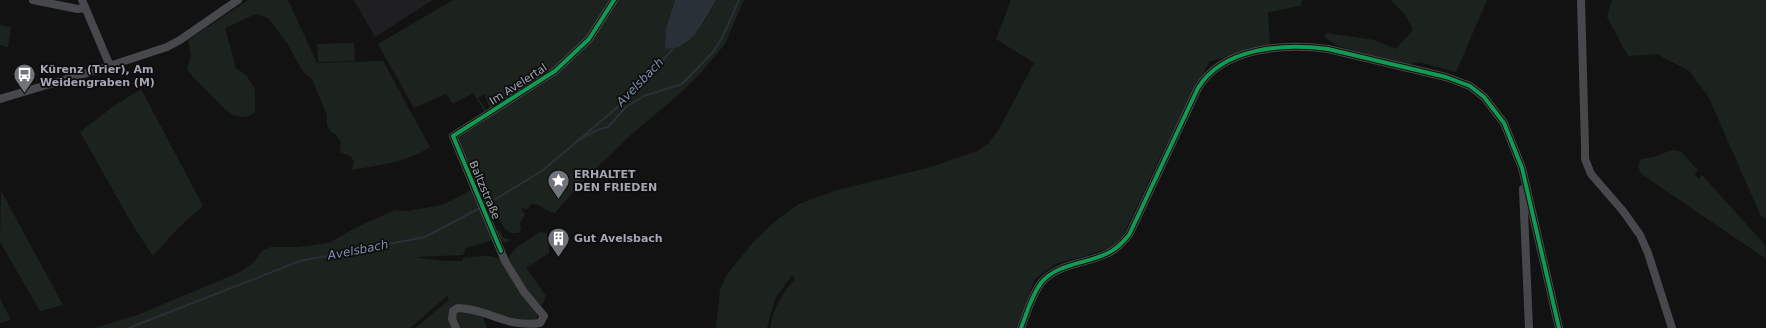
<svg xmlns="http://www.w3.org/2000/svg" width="1766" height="328" font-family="'DejaVu Sans',sans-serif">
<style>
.built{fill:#1f1f21}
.green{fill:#1c231e}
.water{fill:#2a3037}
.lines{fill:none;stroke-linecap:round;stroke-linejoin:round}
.stream{stroke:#2a3037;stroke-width:2}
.minor{stroke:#47484b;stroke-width:8}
.cycleway-casing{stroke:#0d0d0e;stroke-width:6}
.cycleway{stroke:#139951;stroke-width:4}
.labels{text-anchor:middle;stroke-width:3.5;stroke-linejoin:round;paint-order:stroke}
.poi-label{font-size:11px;font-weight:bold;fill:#a4a7b3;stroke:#0d0d0e;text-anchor:start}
.street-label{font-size:11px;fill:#a4a7b3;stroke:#0d0d0e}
.water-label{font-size:12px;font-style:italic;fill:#7c92ad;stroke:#0d0d0e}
</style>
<rect width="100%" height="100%" fill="#121213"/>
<polygon class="built" points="354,0 433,0 375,37"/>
<g class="green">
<path d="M248 0H288L317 63 383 61 430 147C408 162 379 165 352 170L354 161 350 156 340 152 341 142 336 135 330 131 327 124V115L312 79 303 72 287 43 268 18 256 14 225 28 236 68 247 76 255 90V112C237 126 223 107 211 95 203 86 195 79 187 70L191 55 188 40Z"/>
<polygon points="453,0 613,0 588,36 553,70 490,108 484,94 478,98 487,111 485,112 473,93 453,104 446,94 414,108 378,44"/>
<path d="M616 0H675L666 28 665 48 683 45 705 21 716 0H744L725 44 700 74 676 97 634 132 581 183 555 213C546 212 541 203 531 204L528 209 521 208 525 215 520 222 521 229 518 233H511L505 229 493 209 487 212 459 144V137L545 82 565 65Z"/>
<path d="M1011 0H1303L1300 6 1268 12 1270 44 1209 62 1157 163 1123 236 1111 247 1085 256 1055 264 1035 279 1016 328H770C773 308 782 294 795 279L792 275 775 299 767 328H716L720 290 726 276 754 241 779 218 799 204 837 190 931 167 977 151 988 144 999 129 1034 63 996 39Z"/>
<polygon points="1391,0 1487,0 1456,72 1419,62 1408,65 1338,46 1324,37 1326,33 1375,40 1396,49 1413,30 1406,16"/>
<polygon points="1612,0 1766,0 1766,219 1761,216 1708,96 1689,71 1657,54 1628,56 1607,17"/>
<polygon points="0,25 11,27 8,47 0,45"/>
<polygon points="354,43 355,61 318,62 317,44"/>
<polygon points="141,89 203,206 178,228 153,256 134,227 80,132 114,106"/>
<path d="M1672 150 1680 151 1698 170 1694 174 1699 179 1702 175 1765 245 1766 259 1643 175C1638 169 1637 166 1641 159L1654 157Z"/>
<path d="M471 189 493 240 466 248 463 255 413 257 446 261H463V258C477 257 490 253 502 260L537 312V319L532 323 456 305 451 308 454 328H415L449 300 447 296 410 328H95L137 315 238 273 252 264 263 250 271 247H297L329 243 355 228 395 210 408 211 441 205 461 196Z"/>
<polygon points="1,191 63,305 40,311 0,242"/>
<polygon points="500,230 503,237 511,240 506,243 501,241 496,231"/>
<polygon points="541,231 547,234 549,244 549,253 526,268 546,296 542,306 534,301 508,258 516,248"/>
<polygon points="0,299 11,320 0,323"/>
<polygon points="459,312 475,314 483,317 487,328 459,328 455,320 456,313"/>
</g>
<path class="water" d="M675 0H716C707 17 688 54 665 48L666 28Z"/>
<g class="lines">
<g class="stream">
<polyline points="577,141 597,130 608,127 626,107 644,96 682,84 713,52 722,38 739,0"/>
<polyline points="484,206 542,171 626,100 672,50"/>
<polyline points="129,328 300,261 425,237 480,208"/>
</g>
<g class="minor">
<polyline points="33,0 78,9 85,8"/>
<polyline points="82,0 110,66"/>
<polyline points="1581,0 1585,146 1585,159 1591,174 1623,211 1640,235 1648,253 1672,328"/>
<polyline points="0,99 94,71 167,47 180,40 238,0"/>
<polyline points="1523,189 1529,328"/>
<path d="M456 328 452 319 453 311 458 308C490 309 504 328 540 323L544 316 524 292 505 261 453 136 555 71 589 39 614 0"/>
<path d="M1021 328C1027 313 1031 296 1041 283 1057 263 1087 264 1108 253 1117 249 1123 242 1129 235L1198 88C1223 47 1285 43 1328 49L1446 77 1470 86 1484 97 1504 123 1522 168 1559 328"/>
</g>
<defs>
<g id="cycleway">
<polyline points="501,251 453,136 555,71 589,39 614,0"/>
<path d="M1021 328C1027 313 1031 296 1041 283 1057 263 1087 264 1108 253 1117 249 1123 242 1129 235L1198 88C1223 47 1285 43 1328 49L1446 77 1470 86 1484 97 1504 123 1522 168 1559 328"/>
</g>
</defs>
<use href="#cycleway" class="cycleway-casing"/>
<use href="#cycleway" class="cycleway"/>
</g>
<defs>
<symbol id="bus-pin" viewBox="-11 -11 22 30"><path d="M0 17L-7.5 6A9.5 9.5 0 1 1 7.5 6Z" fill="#71737b" stroke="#0d0d0e"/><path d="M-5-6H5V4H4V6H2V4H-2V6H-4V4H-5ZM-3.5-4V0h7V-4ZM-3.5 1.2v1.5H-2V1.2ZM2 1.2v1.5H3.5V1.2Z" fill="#fff"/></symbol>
<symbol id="sight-pin" viewBox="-11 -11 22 30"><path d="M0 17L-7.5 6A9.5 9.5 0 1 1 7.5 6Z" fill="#71737b" stroke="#0d0d0e"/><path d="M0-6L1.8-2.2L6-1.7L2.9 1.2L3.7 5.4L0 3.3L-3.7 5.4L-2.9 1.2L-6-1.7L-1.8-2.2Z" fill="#fff"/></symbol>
<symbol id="building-pin" viewBox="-11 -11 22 30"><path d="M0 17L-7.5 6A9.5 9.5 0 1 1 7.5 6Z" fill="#71737b" stroke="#0d0d0e"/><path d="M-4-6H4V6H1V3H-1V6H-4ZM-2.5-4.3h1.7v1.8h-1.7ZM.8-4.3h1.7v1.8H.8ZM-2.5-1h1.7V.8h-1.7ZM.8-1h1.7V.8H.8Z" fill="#fff"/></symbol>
</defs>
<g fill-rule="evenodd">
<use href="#bus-pin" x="12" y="62" width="25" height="34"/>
<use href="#sight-pin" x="546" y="168" width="25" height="34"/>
<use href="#building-pin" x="546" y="226" width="25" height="34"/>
</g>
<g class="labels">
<g class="poi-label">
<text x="40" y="73">Kürenz (Trier), Am<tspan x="40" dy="13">Weidengraben (M)</tspan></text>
<text x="574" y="178">ERHALTET<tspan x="574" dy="13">DEN FRIEDEN</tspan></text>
<text x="574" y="242">Gut Avelsbach</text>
</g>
<g class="street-label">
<text transform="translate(518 84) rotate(-33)" y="4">Im Avelertal</text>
<text transform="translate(485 190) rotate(67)" y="4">Baltzstraße</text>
</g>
<g class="water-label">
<text transform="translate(640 82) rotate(-46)" y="4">Avelsbach</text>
<text transform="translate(358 250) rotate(-11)" y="4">Avelsbach</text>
</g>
</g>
</svg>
